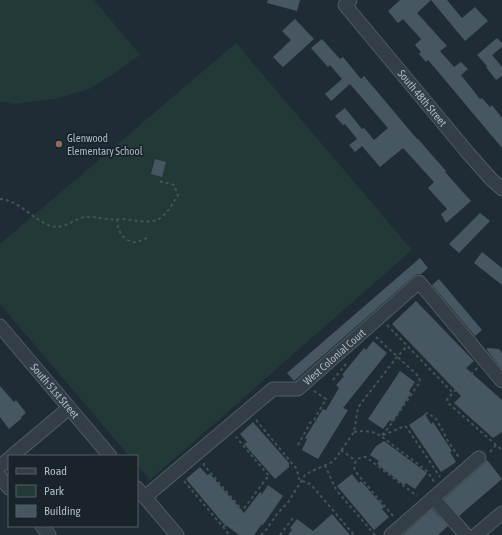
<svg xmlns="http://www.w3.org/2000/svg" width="502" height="535" font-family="'Asap Condensed',sans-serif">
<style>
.green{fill:#223937}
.building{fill:#475761}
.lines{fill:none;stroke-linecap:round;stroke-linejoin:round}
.minor-casing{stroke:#505c64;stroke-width:15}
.path{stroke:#415554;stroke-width:2;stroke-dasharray:3 3;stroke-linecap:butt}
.minor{stroke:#333e46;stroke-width:13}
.education-dot{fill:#8d6e63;stroke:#18232a;stroke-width:1.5}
.labels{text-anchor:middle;stroke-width:3.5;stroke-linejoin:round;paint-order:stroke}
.street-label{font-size:11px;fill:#adb9c3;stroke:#18232a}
.poi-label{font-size:11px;fill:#adb9c3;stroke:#18232a;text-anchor:start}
</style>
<rect width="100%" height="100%" fill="#1f2c35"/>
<g class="green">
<polygon points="0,0 94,0 140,55 116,72 89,89 55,99 15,104 0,102"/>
<polygon points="236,43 412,250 150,480 137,465 137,456 129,456 0,304 0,244"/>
</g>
<g class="building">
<polygon points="268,0 300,0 297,11 267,3"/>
<polygon points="400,0 447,0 462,18 475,7 488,21 465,41 431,0 417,13 447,46 440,51 454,67 461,62 468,69 461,75 480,99 482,98 490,107 492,105 502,118 502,148 429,61 428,60 426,62 419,54 421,52 415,45 421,39 403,19 398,23 388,11"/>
<polygon points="295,19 314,39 283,67 273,57 291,40 282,31"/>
<polygon points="497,38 502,43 502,47 492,55 502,67 502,76 496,80 486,67 487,66 477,55"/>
<polygon points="322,39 340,59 343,57 361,79 364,76 417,139 418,139 446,171 445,172 471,201 446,223 441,214 447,209 428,188 434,182 403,148 380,167 362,146 355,152 349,145 357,139 345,124 343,125 335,116 345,108 362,129 364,128 374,140 388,128 350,84 331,101 325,94 342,79 330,65 328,67 311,48"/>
<polygon points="155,159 166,162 162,177 151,174"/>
<polygon points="480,213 490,221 459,253 449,244"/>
<polygon points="482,252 502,268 502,285 474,263"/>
<polygon points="420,258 428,268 421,274 417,274 414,276 294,381 287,373"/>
<polygon points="439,279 482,330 475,336 432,285"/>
<polygon points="416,301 474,361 466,368 502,400 502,432 493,438 454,403 461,396 392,324"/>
<polygon points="373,341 387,353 343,408 348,410 318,459 302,450 307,439 305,438 323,409 326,410 339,388 336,385 344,376 342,375 364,348 366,350"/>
<polygon points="487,348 499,349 502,353 502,369 487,350"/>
<polygon points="400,371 415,382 409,391 411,393 399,412 392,422 390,420 383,429 368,419"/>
<polygon points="0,386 14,402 16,400 26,413 21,417 22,418 9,429 0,417"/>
<polygon points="425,414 431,424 433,422 452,451 450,452 456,462 441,472 409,425"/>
<polygon points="253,422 289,463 289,467 275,479 244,444 247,442 240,434"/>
<polygon points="384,441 427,473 415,489 406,483 404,485 377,464 379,461 370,455 376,446"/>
<polygon points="487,460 502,479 459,516 444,499 484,464"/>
<polygon points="200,467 207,475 210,474 244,513 260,492 262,494 268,485 283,496 263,525 262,524 254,535 239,535 223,523 186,479"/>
<polygon points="352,474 359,483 361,481 384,507 382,509 389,517 374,530 337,486"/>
<polygon points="432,509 448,526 438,535 403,535"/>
<polygon points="332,514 350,535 288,535 292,530 290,528 297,519 313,531"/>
</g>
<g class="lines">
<defs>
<g id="minor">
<path id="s1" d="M350 0 345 5 468 153 491 179 502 189"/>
<path id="s2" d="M0 326 110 456"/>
<polyline points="12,456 69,408"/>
<polyline points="0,466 9,459"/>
<polyline points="0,477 9,488"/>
<polyline points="137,488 177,535"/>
<path id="s3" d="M145 497 273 389H298L419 282 502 381"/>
<polyline points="433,498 466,535"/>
<polyline points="42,526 49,535"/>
<polyline points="391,535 479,458"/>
<polyline points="476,535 502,513"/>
</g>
</defs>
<use href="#minor" class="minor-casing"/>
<g class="path">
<path d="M0 199C19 200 33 220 51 226 65 230 74 218 86 217 94 216 102 219 110 219 114 220 118 219 123 219 134 220 152 225 162 217 169 211 173 203 178 195L174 185 159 181"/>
<path d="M117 219C117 229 122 240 133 242 138 243 144 239 149 237"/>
<polyline points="387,325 453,393"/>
<polyline points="376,337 414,372 419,377 420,382 389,427 381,436 428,472 434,482"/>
<polyline points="477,368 448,398 447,400 448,403 502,450"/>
<polyline points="333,380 346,364"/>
<polyline points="425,414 428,413 436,419 443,431 446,438 460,459"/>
<polyline points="256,420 290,461 296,468 298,474 300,483"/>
<path d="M354 432C364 430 373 431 381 436L405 426 407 428 440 477"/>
<polyline points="298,445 308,427 310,423 314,420 326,399 314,391"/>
<polyline points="341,450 356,461"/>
<polyline points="490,452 496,445"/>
<polyline points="204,463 204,465 242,510"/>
<polyline points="325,465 336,490 375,535"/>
<polyline points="184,481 223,527 229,535"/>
<polyline points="302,481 310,484 314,488 354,535"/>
<path d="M393 516 355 471C352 463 358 456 366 457L417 496"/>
<polyline points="223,527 228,523 235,522 236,519 266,479 269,476 236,437"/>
<polyline points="261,535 266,530 277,514 289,501 305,475 312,471 332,462 336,458 354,432 358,408 362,402 397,357 407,346"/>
<polyline points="280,535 293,518"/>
<polyline points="313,535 316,531 320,535"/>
</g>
<use href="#minor" class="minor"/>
</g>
<circle class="education-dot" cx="59" cy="144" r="4"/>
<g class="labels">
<g class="street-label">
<text dy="4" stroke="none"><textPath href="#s1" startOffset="128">South 48th Street</textPath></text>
<text dy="4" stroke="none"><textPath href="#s3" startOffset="241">West Colonial Court</textPath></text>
<text dy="4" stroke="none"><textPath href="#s2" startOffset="85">South 51st Street</textPath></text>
</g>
<g class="poi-label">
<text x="67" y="142">Glenwood<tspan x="67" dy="13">Elementary School</tspan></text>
</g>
</g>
<rect x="8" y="455" width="130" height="72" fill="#18232a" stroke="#545f67"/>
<rect x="16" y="468" width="20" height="6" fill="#333e46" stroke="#545f67"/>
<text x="44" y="475" font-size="12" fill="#adb9c3">Road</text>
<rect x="16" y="485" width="20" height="12" fill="#223937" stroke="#545f67"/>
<text x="44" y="495" font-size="12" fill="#adb9c3">Park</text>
<rect x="16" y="505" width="20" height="12" fill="#475761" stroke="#545f67"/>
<text x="44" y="515" font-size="12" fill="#adb9c3">Building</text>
</svg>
